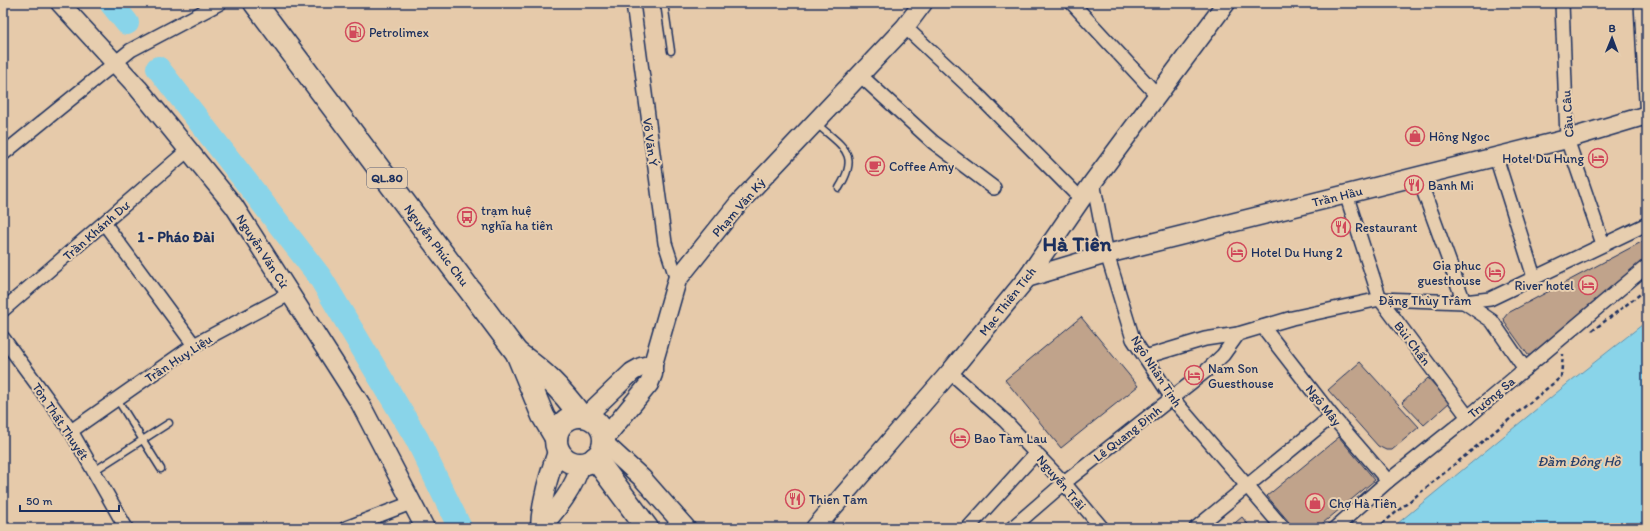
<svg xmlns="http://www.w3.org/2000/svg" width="1650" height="531" font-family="Itim,sans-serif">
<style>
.water{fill:#89d4e9;stroke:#5d92b1}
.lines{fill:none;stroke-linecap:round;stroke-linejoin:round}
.river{stroke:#89d4e9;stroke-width:24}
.building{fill:#c0a38b;stroke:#1b2f5e}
.lane-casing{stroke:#1b2f5e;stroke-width:9}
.street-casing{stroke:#1b2f5e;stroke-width:16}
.secondary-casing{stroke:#1b2f5e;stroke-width:21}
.highway-casing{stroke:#1b2f5e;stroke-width:25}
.path{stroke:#1b2f5e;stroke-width:2.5;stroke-dasharray:4 3;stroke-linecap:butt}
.lane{stroke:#e7ceaf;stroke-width:6}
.street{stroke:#e7ceaf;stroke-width:13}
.secondary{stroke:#e7ceaf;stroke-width:18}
.highway{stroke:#e7ceaf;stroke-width:22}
.labels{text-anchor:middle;stroke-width:4;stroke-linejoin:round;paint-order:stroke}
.shield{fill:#e7ceaf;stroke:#585f76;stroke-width:1}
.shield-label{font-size:12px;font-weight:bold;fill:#1b2f5e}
.poi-label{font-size:13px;fill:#1b2f5e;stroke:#e7ceaf;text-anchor:start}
.street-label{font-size:13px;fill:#1b2f5e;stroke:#e7ceaf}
.water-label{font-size:14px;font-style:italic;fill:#26406c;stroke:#e7ceaf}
.quarter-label{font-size:15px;font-weight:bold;fill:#1b2f5e;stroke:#e7ceaf}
.town-label{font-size:21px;font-weight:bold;fill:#1b2f5e;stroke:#e7ceaf}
</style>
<rect width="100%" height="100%" fill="#e6caaa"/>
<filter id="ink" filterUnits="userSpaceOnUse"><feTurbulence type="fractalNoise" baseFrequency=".025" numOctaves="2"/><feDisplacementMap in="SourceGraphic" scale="8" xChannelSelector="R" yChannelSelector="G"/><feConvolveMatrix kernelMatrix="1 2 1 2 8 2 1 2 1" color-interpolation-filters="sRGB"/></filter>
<g filter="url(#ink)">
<polygon class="water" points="1647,321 1647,528 1392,528 1572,380"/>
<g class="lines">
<g class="river">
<polyline points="111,3 127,23"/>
<polyline points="158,68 320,277 417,439 460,528"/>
</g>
</g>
<g class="building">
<polygon points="1647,239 1647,258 1535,356 1528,355 1505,323 1504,318 1508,313"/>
<polygon points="1081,317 1138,386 1061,448 1005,380"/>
<polygon points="1360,362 1419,427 1392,450 1386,450 1378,446 1328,390"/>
<polygon points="1428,378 1450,402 1424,425 1402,402"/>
<polygon points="1339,437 1375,480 1317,528 1294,528 1267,496"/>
<polygon points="1242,517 1251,528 1229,528"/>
</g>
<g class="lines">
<defs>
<g id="lane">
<polyline points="664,3 671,51"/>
<path d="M817 124C842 147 861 153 839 188"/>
<polyline points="117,399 161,469"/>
<polyline points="94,471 169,423"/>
</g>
<g id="street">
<polyline points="633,3 665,243 677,280"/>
<polyline points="1072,3 1158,96"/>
<polyline points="1562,3 1567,139 1603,244"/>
<polyline points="1641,3 1647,121"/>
<polyline points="905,27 980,97 1081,199"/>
<polyline points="860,75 933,142 994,188"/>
<polyline points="3,154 131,50 220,3"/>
<polyline points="1496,157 1534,277"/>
<polyline points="1418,176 1464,302 1492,321 1525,369"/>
<polyline points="1093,182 1107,254 1133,339 1172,398 1283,528"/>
<polyline points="1346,194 1380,299 1468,417"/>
<polyline points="104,223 194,345"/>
<polyline points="3,310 188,150"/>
<polyline points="1263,327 1332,416 1388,481"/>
<polyline points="3,338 71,431 126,528"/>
<polyline points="1145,357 1205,339 1238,334 1292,318 1380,299 1464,302 1490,299 1647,224"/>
<polyline points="950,372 1005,421 1064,483 1102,528"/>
<polyline points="71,431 194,345 291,293"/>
<polyline points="346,528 411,503"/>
<polyline points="968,528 1036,453"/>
<polyline points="1012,528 1064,483 1206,371 1223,355 1238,334"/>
<polyline points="1196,528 1332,416"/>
<polyline points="1335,528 1388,481 1468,417 1647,266"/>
</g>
<g id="secondary">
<polyline points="60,3 138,88 234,206 360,403 425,528"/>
<polyline points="1027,278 1107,254 1567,139 1647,115"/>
<polyline points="586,416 632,372 641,367 653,364"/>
<polyline points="604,439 649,384 653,374 653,364 677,280 738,204 905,27 923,3"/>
<polyline points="604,443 642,478 686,528"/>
<path d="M540 528C541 500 549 475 558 449"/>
<path d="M541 528C558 508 574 489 581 464"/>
<polyline points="815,528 950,372 1027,278 1093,182 1226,3"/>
</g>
<g id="highway">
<polyline points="255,3 517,353 543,416 556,438"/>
<path d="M517 353C545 373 560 388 581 416"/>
<circle cx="580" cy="440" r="24"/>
<polyline points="595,458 647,528"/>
</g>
</defs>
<use href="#lane" class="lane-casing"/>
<use href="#street" class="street-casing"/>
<use href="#secondary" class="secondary-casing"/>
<use href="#highway" class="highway-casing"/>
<g class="path">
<polyline points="1592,331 1647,289"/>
<polyline points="1377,528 1561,377 1563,354"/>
</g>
<use href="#lane" class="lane"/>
<use href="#street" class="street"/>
<use href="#secondary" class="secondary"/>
<use href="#highway" class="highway"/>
</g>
</g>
<defs>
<symbol id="fuel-ring" viewBox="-11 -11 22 22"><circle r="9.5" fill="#e7ceaf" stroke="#d1495b" stroke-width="1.5"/><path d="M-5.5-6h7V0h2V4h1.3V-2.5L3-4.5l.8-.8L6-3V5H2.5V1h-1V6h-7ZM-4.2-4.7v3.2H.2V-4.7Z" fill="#d1495b"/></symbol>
<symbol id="shop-ring" viewBox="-11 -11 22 22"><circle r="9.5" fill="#e7ceaf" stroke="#d1495b" stroke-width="1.5"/><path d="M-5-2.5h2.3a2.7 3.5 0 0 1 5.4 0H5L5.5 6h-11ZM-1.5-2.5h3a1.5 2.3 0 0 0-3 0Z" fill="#d1495b"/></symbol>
<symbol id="hotel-ring" viewBox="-11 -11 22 22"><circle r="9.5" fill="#e7ceaf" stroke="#d1495b" stroke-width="1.5"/><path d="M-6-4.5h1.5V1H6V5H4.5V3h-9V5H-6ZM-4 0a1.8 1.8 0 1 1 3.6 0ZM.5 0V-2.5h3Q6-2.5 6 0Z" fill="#d1495b"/></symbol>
<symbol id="cafe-ring" viewBox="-11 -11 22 22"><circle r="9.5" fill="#e7ceaf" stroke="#d1495b" stroke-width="1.5"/><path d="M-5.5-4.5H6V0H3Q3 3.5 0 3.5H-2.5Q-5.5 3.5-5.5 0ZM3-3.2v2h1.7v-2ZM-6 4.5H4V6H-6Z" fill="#d1495b"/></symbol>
<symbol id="restaurant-ring" viewBox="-11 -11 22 22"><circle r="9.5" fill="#e7ceaf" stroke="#d1495b" stroke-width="1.5"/><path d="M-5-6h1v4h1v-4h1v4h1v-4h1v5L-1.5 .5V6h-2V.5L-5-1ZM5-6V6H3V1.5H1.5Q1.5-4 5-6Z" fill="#d1495b"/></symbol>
<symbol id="bus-ring" viewBox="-11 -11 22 22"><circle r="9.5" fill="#e7ceaf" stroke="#d1495b" stroke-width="1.5"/><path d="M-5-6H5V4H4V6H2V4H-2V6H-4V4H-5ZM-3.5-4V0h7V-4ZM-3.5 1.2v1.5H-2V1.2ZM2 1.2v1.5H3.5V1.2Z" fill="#d1495b"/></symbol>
</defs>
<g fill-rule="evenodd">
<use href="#fuel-ring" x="344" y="21" width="22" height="22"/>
<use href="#shop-ring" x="1404" y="125" width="22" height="22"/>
<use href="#hotel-ring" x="1587" y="147" width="22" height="22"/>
<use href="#cafe-ring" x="864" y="155" width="22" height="22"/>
<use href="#restaurant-ring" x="1403" y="174" width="22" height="22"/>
<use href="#bus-ring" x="456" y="206" width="22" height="22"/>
<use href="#restaurant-ring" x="1330" y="216" width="22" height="22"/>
<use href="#hotel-ring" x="1226" y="241" width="22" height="22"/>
<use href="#hotel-ring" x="1484" y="261" width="22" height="22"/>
<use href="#hotel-ring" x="1577" y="274" width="22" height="22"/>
<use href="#hotel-ring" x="1183" y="364" width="22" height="22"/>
<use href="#hotel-ring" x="949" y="427" width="22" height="22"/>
<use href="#restaurant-ring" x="784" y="488" width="22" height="22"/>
<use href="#shop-ring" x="1304" y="492" width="22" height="22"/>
</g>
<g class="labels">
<rect class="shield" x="367" y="168" width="40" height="20" rx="3"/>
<g class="shield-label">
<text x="387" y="182">QL.80</text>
</g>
<g class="poi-label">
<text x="369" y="37">Petrolimex</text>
<text x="1429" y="141">Hông Ngoc</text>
<text x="1584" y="163" text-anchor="end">Hotel Du Hung</text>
<text x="889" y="171">Coffee Amy</text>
<text x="1428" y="190">Banh Mi</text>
<text x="481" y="215">trạm huệ<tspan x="481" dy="15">nghĩa ha tiên</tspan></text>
<text x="1355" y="232">Restaurant</text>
<text x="1251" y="257">Hotel Du Hung 2</text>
<text x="1481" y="270" text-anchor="end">Gia phuc<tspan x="1481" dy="15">guesthouse</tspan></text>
<text x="1574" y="290" text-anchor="end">River hotel</text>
<text x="1208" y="373">Nam Son<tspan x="1208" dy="15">Guesthouse</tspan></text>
<text x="974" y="443">Bao Tam Lau</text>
<text x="809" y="504">Thien Tam</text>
<text x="1329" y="508">Chợ Hà Tiên</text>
</g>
<g class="street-label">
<text transform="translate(1567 114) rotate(-94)" y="5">Cầu Câu</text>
<text transform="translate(651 142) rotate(82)" y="5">Võ Văn Ý</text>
<text transform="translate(1337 196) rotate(-14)" y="5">Trần Hầu</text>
<text transform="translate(738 207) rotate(-49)" y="5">Phạm Văn Ký</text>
<text transform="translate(96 230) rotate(-41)" y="5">Trần Khánh Dư</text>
<text transform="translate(437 245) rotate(53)" y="5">Nguyễn Phúc Chu</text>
<text transform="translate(263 251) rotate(57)" y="5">Nguyễn Văn Cừ</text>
<text x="1425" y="305">Đặng Thùy Trâm</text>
<text transform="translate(1007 301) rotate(-52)" y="5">Mạc Thiên Tích</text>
<text transform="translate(1413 343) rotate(53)" y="5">Bùi Chấn</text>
<text transform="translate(178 358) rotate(-33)" y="5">Trần Huy Liệu</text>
<text transform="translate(1157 371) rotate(57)" y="5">Ngô Nhân Tịnh</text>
<text transform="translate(1491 397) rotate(-40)" y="5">Trường Sa</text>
<text transform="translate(1324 405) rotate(51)" y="5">Ngô Mây</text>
<text transform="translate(61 421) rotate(56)" y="5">Tôn Thất Thuyết</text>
<text transform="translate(1127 433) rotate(-38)" y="5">Lê Quang Định</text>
<text transform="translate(1062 482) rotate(49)" y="5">Nguyễn Trãi</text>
</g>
<g class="water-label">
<text x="1579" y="466">Đầm Đông Hồ</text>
</g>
<g class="quarter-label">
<text x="176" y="242">1 - Pháo Đài</text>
</g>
<g class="town-label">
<text x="1077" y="251">Hà Tiên</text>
</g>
</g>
<rect width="1650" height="531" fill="none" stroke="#e7ceaf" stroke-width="16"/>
<rect x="8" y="8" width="1634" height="515" fill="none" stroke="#1b2f5e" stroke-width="1.5" filter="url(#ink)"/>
<g transform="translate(1612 38) rotate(1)" stroke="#e7ceaf" stroke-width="3" paint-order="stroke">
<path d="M0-3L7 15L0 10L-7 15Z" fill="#1b2f5e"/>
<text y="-6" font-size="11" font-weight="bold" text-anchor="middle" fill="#1b2f5e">B</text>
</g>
<path d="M20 505v6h99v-6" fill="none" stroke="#1b2f5e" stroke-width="2"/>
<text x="26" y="505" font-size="12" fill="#1b2f5e" stroke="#e7ceaf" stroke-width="3" paint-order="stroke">50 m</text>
</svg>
